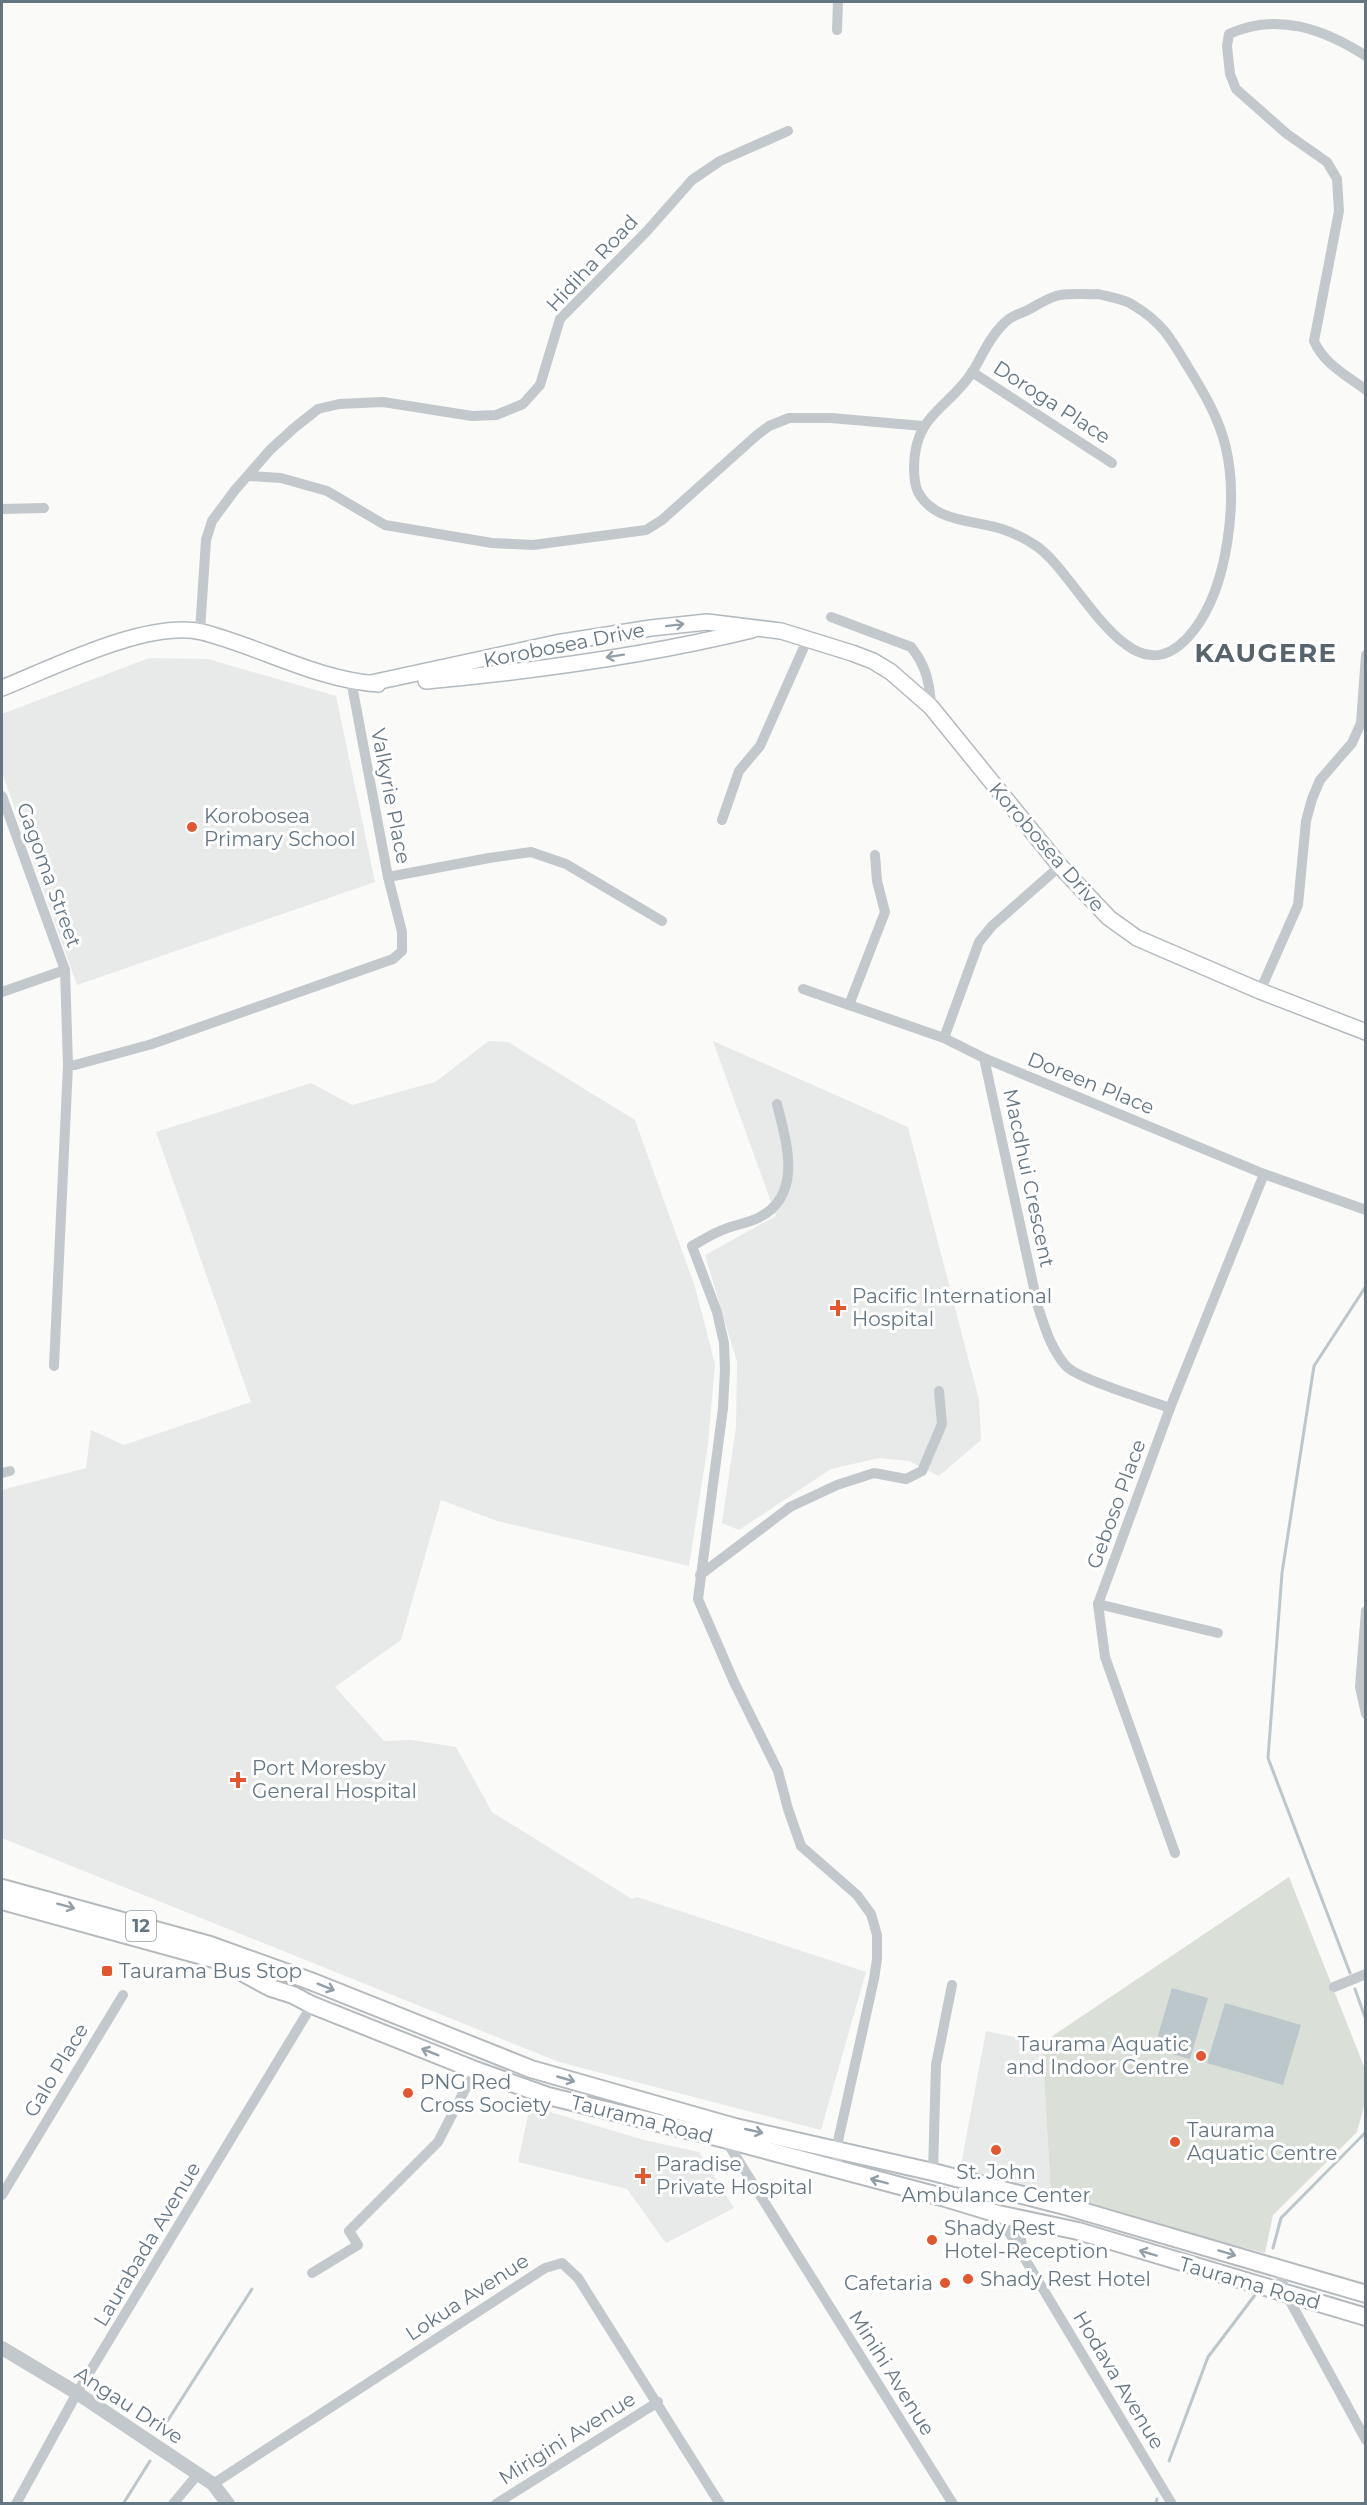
<svg xmlns="http://www.w3.org/2000/svg" width="1367" height="2505" font-family="Montserrat,sans-serif">
<style>
.built{fill:#e8e9e9}
.green{fill:#dadfd7}
.water{fill:#bbc7cb}
.lines{fill:none;stroke-linecap:round;stroke-linejoin:round}
.stream{stroke:#bbc7cb;stroke-width:3}
.secondary-casing{stroke:#b3babf;stroke-width:18}
.primary-casing{stroke:#b5babe;stroke-width:20}
.minor{stroke:#c3c8cc;stroke-width:10}
.tertiary{stroke:#c3c8cc;stroke-width:14}
.secondary{stroke:#fff;stroke-width:15}
.primary{stroke:#fff;stroke-width:16}
.oneway{stroke:#939fa8}
.poi-dot{fill:#e4572e;stroke:#fff;stroke-width:2}
.labels{text-anchor:middle;stroke-width:6;stroke-linejoin:round;paint-order:stroke}
.shield{fill:#fff;stroke:#939fa8;stroke-width:1.5}
.shield-label{font-size:18px;font-weight:bold;fill:#657683}
.street-label{font-size:20px;fill:#657683;stroke:#fff}
.poi-label{font-size:20px;fill:#657683;stroke:#fff;text-anchor:start}
.district-label{font-size:26px;font-weight:bold;letter-spacing:1.5px;fill:#57646e;stroke:#fff}
</style>
<rect width="100%" height="100%" fill="#fafaf8"/>
<g class="built">
<polygon points="149,658 208,659 336,696 375,882 77,985 2,772 2,714"/>
<polygon points="489,1041 508,1042 635,1120 695,1287 715,1364 708,1444 689,1566 497,1521 441,1500 401,1640 335,1687 384,1741 411,1740 456,1747 492,1812 632,1899 637,1897 866,1972 821,2130 559,2062 2,1838 2,1490 86,1468 91,1430 124,1445 251,1402 156,1132 311,1083 352,1105 435,1082"/>
<polygon points="713,1041 908,1127 979,1400 981,1440 939,1476 909,1461 879,1458 831,1469 739,1530 722,1523 736,1427 737,1362 705,1255 776,1216"/>
<polygon points="986,2031 1042,2043 1051,2195 960,2170"/>
<polygon points="530,2106 644,2140 699,2152 734,2208 666,2243 627,2189 518,2162"/>
</g>
<polygon class="green" points="1289,1877 1365,2069 1365,2102 1357,2132 1273,2215 1265,2253 1066,2202 1051,2195 1042,2043"/>
<g class="water">
<polygon points="1172,1988 1208,1998 1190,2059 1154,2049"/>
<polygon points="1225,2003 1301,2025 1283,2085 1207,2063"/>
</g>
<g class="lines">
<g class="stream">
<polyline points="1350,1973 1268,1758 1282,1573 1314,1366 1366,1286"/>
<polyline points="1355,1989 1366,2020"/>
<polyline points="1273,2248 1281,2218 1366,2132"/>
<polyline points="161,2431 252,2289"/>
<polyline points="1169,2461 1208,2357 1255,2295"/>
<polyline points="123,2504 150,2461"/>
<polyline points="1156,2504 1157,2499"/>
</g>
<defs>
<g id="secondary">
<path d="M426 681C535 671 645 656 752 630"/>
<polyline points="371,683 556,643 651,628 707,622 781,631 852,653 873,661 891,672 931,707 1060,866 1109,918 1137,938 1260,991 1366,1032"/>
<path d="M2 688C52 668 149 619 202 632 261 647 317 680 378 684"/>
</g>
<g id="primary">
<polyline points="2,1888 210,1945 313,1982 531,2069 735,2127 933,2172 1065,2206 1366,2294"/>
<polyline points="2,1901 221,1961 271,1988 293,1995 312,2005 475,2070 548,2096 724,2139 942,2197 998,2214 1078,2231 1366,2317"/>
</g>
</defs>
<use href="#secondary" class="secondary-casing"/>
<use href="#primary" class="primary-casing"/>
<g class="minor">
<polyline points="837,30 838,2"/>
<path d="M1366 56C1324 29 1277 12 1229 34L1227 46 1230 74 1236 89 1287 134 1327 162 1337 179 1339 211 1314 341C1324 364 1346 375 1366 390"/>
<path d="M1098 294C1109 297 1124 299 1133 305 1163 323 1171 339 1188 367 1204 393 1219 418 1226 448 1238 501 1228 586 1194 630 1132 711 1080 574 1035 545 1024 538 1014 533 1002 529 973 520 934 522 918 492 914 484 914 474 914 466 915 413 949 409 973 371 983 354 992 332 1009 319 1014 315 1022 313 1028 310 1037 305 1046 299 1056 296 1068 292 1085 295 1098 294Z"/>
<polyline points="972,372 1112,463"/>
<polyline points="249,476 281,478 327,491 385,525 492,543 533,545 646,530 662,520 757,435 769,426 789,418 831,418 923,426"/>
<polyline points="2,509 44,508"/>
<path d="M831 617 911 647C926 665 930 684 931 707"/>
<polyline points="200,631 206,540 212,521 235,490 270,450 294,428 318,409 339,404 383,402 472,416 496,415 523,404 540,385 560,319 647,231 692,180 720,161 788,131"/>
<polyline points="351,680 388,877 489,858 531,852 566,864 662,921"/>
<polyline points="2,796 65,970 2,992"/>
<polyline points="722,820 739,771 760,746 808,638"/>
<polyline points="65,970 68,1065 75,1065 152,1044 393,959 402,951 402,932 388,877"/>
<polyline points="803,989 944,1038 984,1058 1264,1174 1366,1210"/>
<polyline points="1260,991 1298,905 1306,821 1312,799 1320,780 1352,743 1361,723 1366,655"/>
<polyline points="849,1005 885,912 877,881 875,855"/>
<polyline points="944,1038 979,942 992,926 1060,866"/>
<path d="M984 1058 1038 1307C1045 1328 1051 1349 1066 1366 1080 1380 1149 1400 1170 1408"/>
<path d="M777 1104C787 1144 804 1197 756 1219 746 1223 735 1225 725 1229 713 1233 703 1240 692 1246L717 1312 724 1343 725 1369 723 1408 698 1599 734 1682 778 1771 788 1809 801 1846 857 1895 871 1914 877 1935V1959L874 1979 836 2150 838 2170"/>
<polyline points="54,1366 68,1065"/>
<polyline points="2,1473 10,1471"/>
<polyline points="700,1575 790,1507 837,1485 874,1473 906,1479 922,1471 942,1424 939,1391"/>
<polyline points="1098,1604 1218,1633"/>
<polyline points="1366,1611 1360,1687 1366,1714"/>
<polyline points="1175,1853 1105,1657 1098,1604 1170,1408 1264,1174"/>
<polyline points="1334,1987 1366,1974"/>
<polyline points="725,2139 953,2504"/>
<polyline points="933,2172 936,2065 952,1985"/>
<polyline points="2,2195 123,1995"/>
<polyline points="998,2214 1172,2504"/>
<path d="M1023 2250C1020 2240 1019 2225 1033 2222"/>
<polyline points="1279,2268 1285,2292 1366,2440"/>
<polyline points="312,2273 358,2245 349,2231 438,2142 475,2070"/>
<polyline points="213,2484 545,2268 562,2263 578,2278 720,2504"/>
<polyline points="16,2504 77,2393 312,2005"/>
<polyline points="173,2504 198,2474"/>
<polyline points="496,2504 658,2402"/>
</g>
<polyline class="tertiary" points="2,2348 77,2393 198,2474 213,2484 228,2504"/>
<use href="#secondary" class="secondary"/>
<use href="#primary" class="primary"/>
</g>
<defs><path id="oneway-shaft" d="M-6 0H5M1.5-3L5.5 0L1.5 3" fill="none" stroke-width="1.6" stroke-linecap="round" stroke-linejoin="round" transform="scale(1.5)"/></defs>
<g class="oneway">
<use href="#oneway-shaft" transform="translate(675 625) rotate(-7)"/>
<use href="#oneway-shaft" transform="translate(615 656) rotate(171)"/>
<use href="#oneway-shaft" transform="translate(66 1906) rotate(15)"/>
<use href="#oneway-shaft" transform="translate(326 1987) rotate(22)"/>
<use href="#oneway-shaft" transform="translate(430 2052) rotate(-158)"/>
<use href="#oneway-shaft" transform="translate(566 2079) rotate(16)"/>
<use href="#oneway-shaft" transform="translate(754 2131) rotate(13)"/>
<use href="#oneway-shaft" transform="translate(879 2181) rotate(-165)"/>
<use href="#oneway-shaft" transform="translate(1148 2253) rotate(-163)"/>
<use href="#oneway-shaft" transform="translate(1227 2253) rotate(17)"/>
</g>
<g class="poi-dot">
<circle cx="192" cy="827" r="6"/>
<path d="M835 1299h6v6h6v6h-6v6h-6v-6h-6v-6h6z"/>
<path d="M235 1771h6v6h6v6h-6v6h-6v-6h-6v-6h6z"/>
<rect x="101" y="1965" width="12" height="12" rx="3"/>
<circle cx="1201" cy="2056" r="6"/>
<circle cx="408" cy="2093" r="6"/>
<circle cx="1175" cy="2142" r="6"/>
<circle cx="996" cy="2150" r="6"/>
<path d="M640 2167h6v6h6v6h-6v6h-6v-6h-6v-6h6z"/>
<circle cx="932" cy="2240" r="6"/>
<circle cx="968" cy="2279" r="6"/>
<circle cx="945" cy="2283" r="6"/>
</g>
<g class="labels">
<rect class="shield" x="126" y="1911" width="30" height="30" rx="4.5"/>
<g class="shield-label">
<text x="141" y="1932">12</text>
</g>
<g class="street-label">
<text transform="translate(592 263) rotate(-47)" y="7">Hidiha Road</text>
<text transform="translate(1052 402) rotate(33)" y="7">Doroga Place</text>
<text transform="translate(564 645) rotate(-11)" y="7">Korobosea Drive</text>
<text transform="translate(391 796) rotate(79)" y="7">Valkyrie Place</text>
<text transform="translate(1047 847) rotate(49)" y="7">Korobosea Drive</text>
<text transform="translate(49 875) rotate(70)" y="7">Gagoma Street</text>
<text transform="translate(1091 1083) rotate(22)" y="7">Doreen Place</text>
<text transform="translate(1029 1178) rotate(78)" y="7">Macdhui Crescent</text>
<text transform="translate(1116 1504) rotate(-70)" y="7">Geboso Place</text>
<text transform="translate(56 2070) rotate(-59)" y="7">Galo Place</text>
<text transform="translate(642 2119) rotate(14)" y="7">Taurama Road</text>
<text transform="translate(147 2244) rotate(-59)" y="7">Laurabada Avenue</text>
<text transform="translate(1250 2283) rotate(16)" y="7">Taurama Road</text>
<text transform="translate(467 2297) rotate(-33)" y="7">Lokua Avenue</text>
<text transform="translate(892 2373) rotate(58)" y="7">Minihi Avenue</text>
<text transform="translate(1119 2380) rotate(59)" y="7">Hodava Avenue</text>
<text transform="translate(129 2405) rotate(33)" y="7">Angau Drive</text>
<text transform="translate(567 2438) rotate(-32)" y="7">Mirigini Avenue</text>
</g>
<g class="poi-label">
<text x="204" y="823">Korobosea<tspan x="204" dy="23">Primary School</tspan></text>
<text x="852" y="1303">Pacific International<tspan x="852" dy="23">Hospital</tspan></text>
<text x="252" y="1775">Port Moresby<tspan x="252" dy="23">General Hospital</tspan></text>
<text x="119" y="1978">Taurama Bus Stop</text>
<text x="1189" y="2051" text-anchor="end">Taurama Aquatic<tspan x="1189" dy="23">and Indoor Centre</tspan></text>
<text x="420" y="2089">PNG Red<tspan x="420" dy="23">Cross Society</tspan></text>
<text x="1187" y="2137">Taurama<tspan x="1187" dy="23">Aquatic Centre</tspan></text>
<text x="656" y="2171">Paradise<tspan x="656" dy="23">Private Hospital</tspan></text>
<text x="996" y="2179" text-anchor="middle">St. John<tspan x="996" dy="23">Ambulance Center</tspan></text>
<text x="944" y="2235">Shady Rest<tspan x="944" dy="23">Hotel-Reception</tspan></text>
<text x="980" y="2286">Shady Rest Hotel</text>
<text x="933" y="2290" text-anchor="end">Cafetaria</text>
</g>
<g class="district-label">
<text x="1266" y="662">KAUGERE</text>
</g>
</g>
<rect width="1367" height="2505" fill="none" stroke="#657683" stroke-width="6"/>
</svg>
